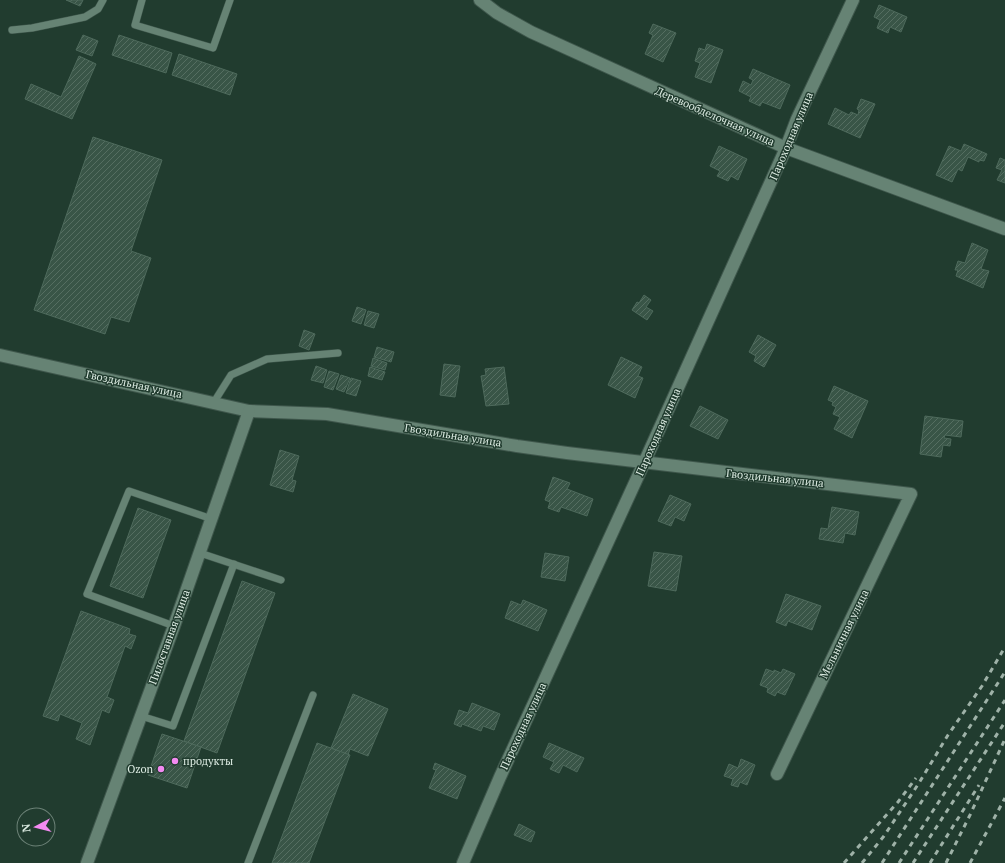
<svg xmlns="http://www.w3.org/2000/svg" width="1005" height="863" font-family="'PT Serif',serif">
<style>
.building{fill:url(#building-hatch);stroke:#4e6a5c}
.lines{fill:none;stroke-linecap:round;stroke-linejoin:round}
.service-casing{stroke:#3f574c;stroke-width:8}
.minor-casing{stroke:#3f574c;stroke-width:14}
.service{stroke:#668374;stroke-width:7}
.minor{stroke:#668374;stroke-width:12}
.rail{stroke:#9fb2a8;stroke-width:3;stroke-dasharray:5 5;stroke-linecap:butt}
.poi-dot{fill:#f38af1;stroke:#213c2f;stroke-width:1.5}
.labels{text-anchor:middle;stroke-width:3;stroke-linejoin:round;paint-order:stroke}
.street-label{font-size:11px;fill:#ddece3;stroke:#213c2f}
.poi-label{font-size:11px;fill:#ddece3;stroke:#213c2f;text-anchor:start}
</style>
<defs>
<pattern id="building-hatch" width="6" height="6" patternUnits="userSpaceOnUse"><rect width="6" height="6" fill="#395547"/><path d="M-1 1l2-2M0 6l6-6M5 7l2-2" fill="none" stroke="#556e61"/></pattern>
</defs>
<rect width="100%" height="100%" fill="#213c2f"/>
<g class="building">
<polygon points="66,0 83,0 80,6"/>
<polygon points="879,5 907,17 901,32 890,27 888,33 877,28 880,20 874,17"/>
<polygon points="653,24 676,33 663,62 645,54 653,35 649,33"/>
<polygon points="83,35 98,41 92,56 76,50"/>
<polygon points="119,35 172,53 166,73 112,55"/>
<polygon points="707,44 723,50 711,83 695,77 700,63 695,61 699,48 705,50"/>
<polygon points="179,54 237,74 230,95 172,75"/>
<polygon points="79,56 96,64 72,119 25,99 31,84 61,97"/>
<polygon points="753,69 790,85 780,109 762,102 760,106 749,101 751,97 739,91 743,81 751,85 753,80 749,78"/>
<polygon points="861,99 875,104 860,138 828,124 835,108 849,115 851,112 858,115 859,110 857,109"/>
<polygon points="93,137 162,160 131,251 151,258 129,322 111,317 105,334 34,310"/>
<polygon points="964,144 987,154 984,161 979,160 979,162 968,157 962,171 958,169 952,182 936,175 949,146 961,151"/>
<polygon points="719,146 747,159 738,180 731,176 728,181 717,176 720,171 710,166"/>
<polygon points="1000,158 1005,160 1005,183 997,180 1002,170 996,168"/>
<polygon points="972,243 988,250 981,269 989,271 983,288 956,276 958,270 955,270 958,261 965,263"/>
<polygon points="644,295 651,300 646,307 653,311 647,320 632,310 637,302 639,303"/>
<polygon points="357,307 366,310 361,324 352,321"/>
<polygon points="368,311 379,314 374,328 364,325"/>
<polygon points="304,330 315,334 309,350 299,346"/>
<polygon points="758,335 776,345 764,367 754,361 756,356 749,352"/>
<polygon points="377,347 394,352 391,362 374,357"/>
<polygon points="621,357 642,367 638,376 643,378 635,398 608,385"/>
<polygon points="373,358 387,363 385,370 371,366"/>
<polygon points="444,364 460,366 455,397 440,395"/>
<polygon points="316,366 327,370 323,383 311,380"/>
<polygon points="370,367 385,372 382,380 368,376"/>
<polygon points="504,367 509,404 486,406 481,376 486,375 485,369"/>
<polygon points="329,371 339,374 333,390 324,387"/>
<polygon points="341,375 350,378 344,392 336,389"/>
<polygon points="351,378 361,381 356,396 346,393"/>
<polygon points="834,386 868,401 852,438 834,429 840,417 833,414 836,407 832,405 833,402 828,400"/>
<polygon points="700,406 728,420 718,439 690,426"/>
<polygon points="925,416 963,421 961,437 945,435 944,438 951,439 950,446 943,445 941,457 920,454"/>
<polygon points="280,450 299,456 292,480 296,481 293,492 270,485"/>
<polygon points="553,477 570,483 567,489 593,499 587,516 561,507 559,512 548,508 550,502 545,500"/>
<polygon points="670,495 691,504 684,521 675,517 671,526 658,521"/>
<polygon points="832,507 859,512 855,535 845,533 843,543 819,539 821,528 828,529"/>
<polygon points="138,508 171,520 143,598 110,586"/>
<polygon points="654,552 682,556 676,591 648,586"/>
<polygon points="545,553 569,557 565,581 541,577"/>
<polygon points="242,581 275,593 217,753 184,741"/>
<polygon points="786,594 821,606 812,630 788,621 786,626 776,622"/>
<polygon points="523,600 547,610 538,631 505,618 511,601 521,605"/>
<polygon points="81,611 130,629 129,634 136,636 131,649 125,646 107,697 114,700 109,713 102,710 90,745 76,739 82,723 60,714 58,721 43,716"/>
<polygon points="766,669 774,672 774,670 781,673 783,669 795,674 785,695 777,692 775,696 767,692 768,688 760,685"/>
<polygon points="353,694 388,709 368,756 350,749 348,755 331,748"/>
<polygon points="472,703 500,714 494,730 483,726 481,731 462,724 461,727 454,724 459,710 468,713"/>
<polygon points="162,734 201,747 187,788 148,775"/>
<polygon points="317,743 350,755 309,863 272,863"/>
<polygon points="549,743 584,758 577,772 563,765 559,773 550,769 554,762 543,757"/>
<polygon points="741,759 755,765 747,785 740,782 738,787 731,785 733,779 724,776 729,764 738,768"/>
<polygon points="435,763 466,776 457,799 429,788 436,770 433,769"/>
<polygon points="519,824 535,832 531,842 514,835"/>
</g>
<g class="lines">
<defs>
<g id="service">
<polyline points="142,0 135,25 213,48 230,0"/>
<polyline points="12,30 32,28 85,17 98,9 103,0"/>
<polyline points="214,402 231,375 267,359 338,353"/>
<polyline points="200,553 281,580"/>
<polyline points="174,626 87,594 129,491 212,519"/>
<polyline points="141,716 173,726 234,564"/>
<polyline points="248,863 313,695"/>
</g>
<g id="minor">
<polyline points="480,0 497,13 531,32 786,148 1005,229"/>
<polyline points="0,355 249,411 327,414 517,446 567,453 911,494 777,774"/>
<polyline points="87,863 174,626 249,411"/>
<polyline points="463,863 500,777 644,463 786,148 797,119 853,0"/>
</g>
</defs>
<use href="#service" class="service-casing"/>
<use href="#minor" class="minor-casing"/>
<use href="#service" class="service"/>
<use href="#minor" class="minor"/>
<g class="rail">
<polyline points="844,863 898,802 916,778"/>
<polyline points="862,863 884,836 919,783 948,735 982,686 1005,647"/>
<polyline points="882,863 1005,672"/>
<polyline points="899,863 1005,700"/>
<polyline points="913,863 1005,722"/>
<polyline points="930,863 979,785"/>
<polyline points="946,863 970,815 1005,739"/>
<polyline points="970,863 1005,798"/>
</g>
</g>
<g class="poi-dot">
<circle cx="175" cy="761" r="4"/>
<circle cx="161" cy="769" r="4"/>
</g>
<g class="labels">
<g class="street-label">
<text transform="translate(715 116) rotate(24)" y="4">Деревообделочная улица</text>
<text transform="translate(791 136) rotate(-67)" y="4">Пароходная улица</text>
<text transform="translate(134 384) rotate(12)" y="4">Гвоздильная улица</text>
<text transform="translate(658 432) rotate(-66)" y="4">Пароходная улица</text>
<text transform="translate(453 435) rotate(9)" y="4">Гвоздильная улица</text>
<text transform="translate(775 478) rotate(6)" y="4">Гвоздильная улица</text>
<text transform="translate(844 634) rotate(-64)" y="4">Мельничная улица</text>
<text transform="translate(169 637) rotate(-70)" y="4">Пилоставная улица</text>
<text transform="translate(523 726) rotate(-65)" y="4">Пароходная улица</text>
</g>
<g class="poi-label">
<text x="183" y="765">продукты</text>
<text x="153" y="773" text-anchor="end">Ozon</text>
</g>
</g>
<g transform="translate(36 827) rotate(263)"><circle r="19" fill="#213c2f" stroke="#6c8277"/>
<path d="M0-3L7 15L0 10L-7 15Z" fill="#f38af1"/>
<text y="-6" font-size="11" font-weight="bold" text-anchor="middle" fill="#ddece3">N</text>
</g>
</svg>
